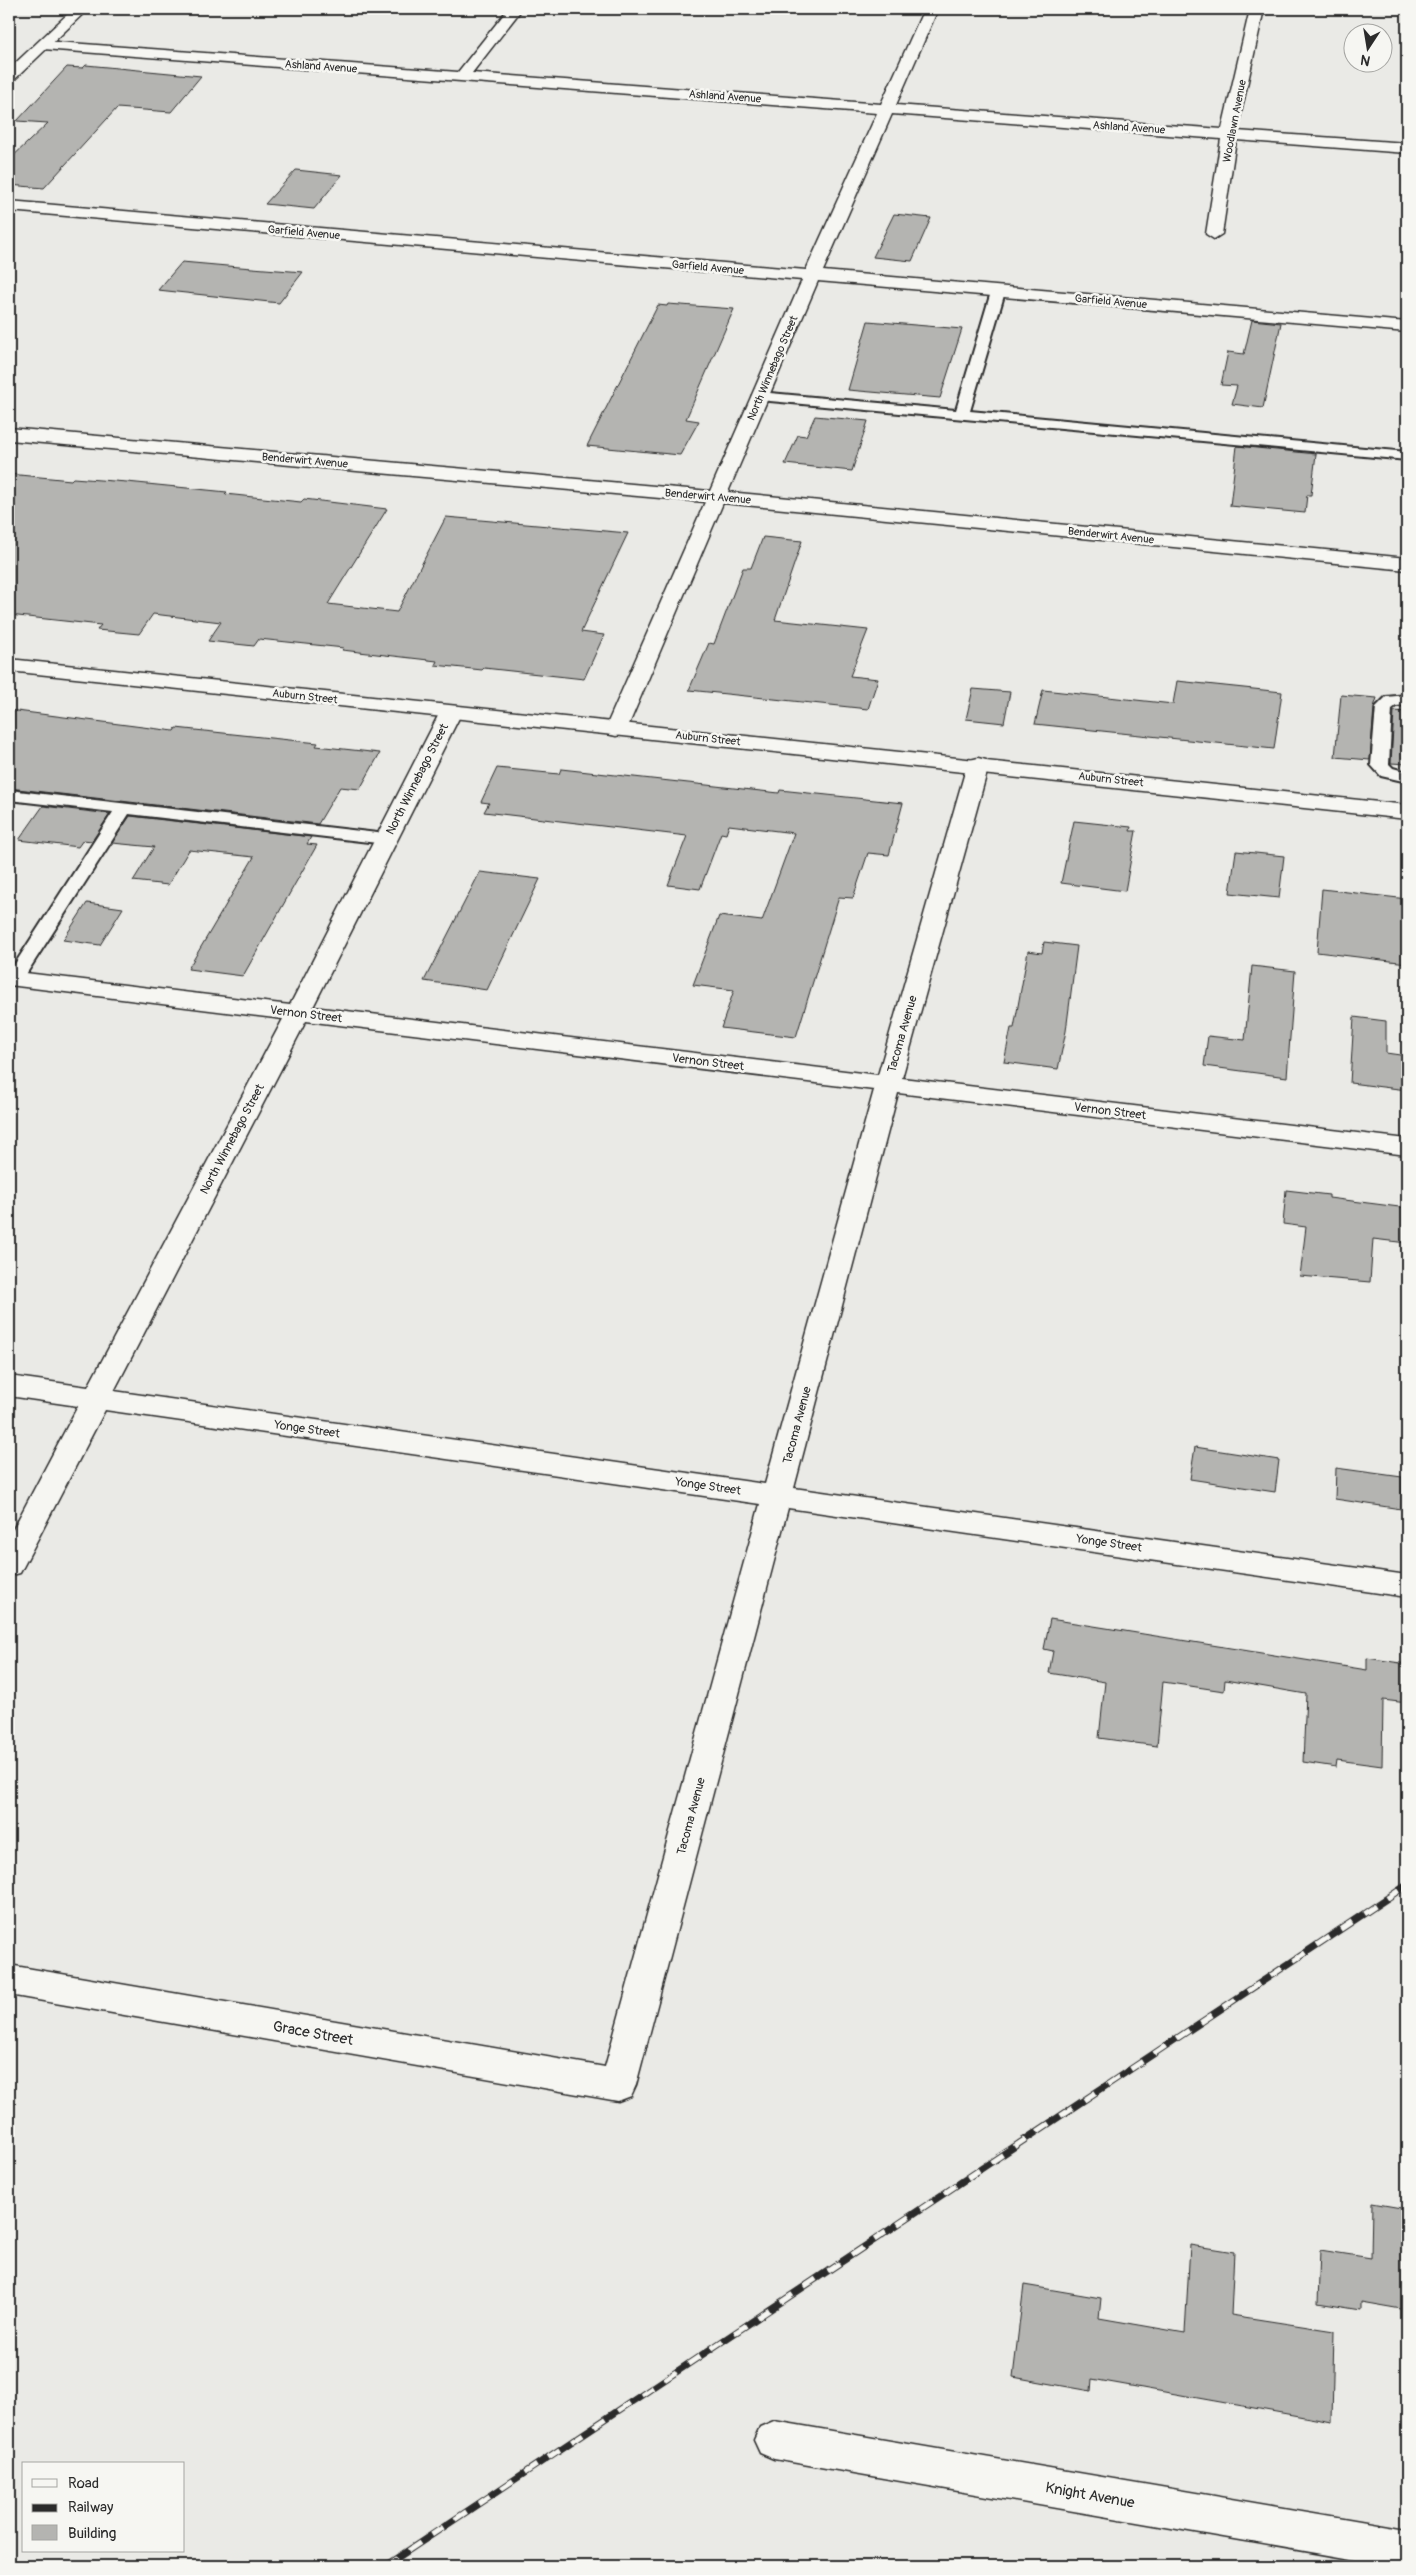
<svg xmlns="http://www.w3.org/2000/svg" width="1416" height="2575" font-family="Pangolin,sans-serif">
<style>
.building{fill:#b4b4b1;stroke:#2b2b2b}
.lines{fill:none;stroke-linecap:round;stroke-linejoin:round}
.service-casing{stroke:#2b2b2b;stroke-width:4}
.minor-casing{stroke:#2b2b2b;stroke-width:3}
.tertiary-casing{stroke:#2b2b2b;stroke-width:3}
.secondary-casing{stroke:#2b2b2b;stroke-width:3}
.service{fill:#f6f6f2;fill-rule:evenodd}
.minor{fill:#f6f6f2;fill-rule:evenodd}
.tertiary{fill:#f6f6f2;fill-rule:evenodd}
.secondary{fill:#f6f6f2;fill-rule:evenodd}
.rail-casing{stroke:#2b2b2b;stroke-width:7}
.rail{stroke:#f6f6f2;stroke-width:5;stroke-dasharray:14;stroke-linecap:butt}
.labels{text-anchor:middle;stroke-width:5;stroke-linejoin:round;paint-order:stroke}
.far-street-label{font-size:11px;fill:#2b2b2b;stroke:#f6f6f2}
.street-label{font-size:12px;fill:#2b2b2b;stroke:#f6f6f2}
.near-street-label{font-size:15px;fill:#2b2b2b;stroke:#f6f6f2}
</style>
<rect width="100%" height="100%" fill="#eaeae6"/>
<filter id="ink" filterUnits="userSpaceOnUse"><feTurbulence type="fractalNoise" baseFrequency=".02" numOctaves="2"/><feDisplacementMap in="SourceGraphic" scale="10" xChannelSelector="R" yChannelSelector="G"/><feConvolveMatrix kernelMatrix="1 2 1 2 8 2 1 2 1" color-interpolation-filters="sRGB"/></filter>
<g filter="url(#ink)">
<g class="building">
<polygon points="86,65 201,76 171,112 117,108 44,188 9,185 9,160 48,123 17,121 67,67 83,68"/>
<polygon points="296,170 342,175 314,209 265,204"/>
<polygon points="894,214 931,218 912,261 873,257"/>
<polygon points="182,262 227,266 303,272 279,303 158,290"/>
<polygon points="668,304 734,309 686,419 699,421 680,455 587,446 658,305 667,306"/>
<polygon points="1252,320 1281,323 1263,408 1232,404 1237,386 1221,385 1228,352 1244,354"/>
<polygon points="868,321 962,329 940,398 848,390"/>
<polygon points="815,416 868,421 852,471 785,464 798,435 806,436"/>
<polygon points="1237,446 1316,454 1311,495 1307,495 1305,513 1230,506"/>
<polygon points="9,474 71,480 73,478 127,482 227,492 225,494 301,502 304,499 387,509 328,604 397,612 446,517 628,533 581,632 604,635 584,679 484,668 482,670 435,665 437,661 342,650 344,648 259,639 254,646 208,641 221,622 153,614 139,634 97,630 101,625 9,615"/>
<polygon points="763,537 802,541 775,620 868,630 850,676 878,679 868,709 689,690 709,643 714,644 743,568 751,568"/>
<polygon points="1177,681 1282,692 1274,749 1035,724 1043,690 1173,704"/>
<polygon points="973,689 1010,692 1004,723 966,719"/>
<polygon points="1341,695 1377,698 1374,707 1370,760 1335,757"/>
<polygon points="9,710 174,731 176,728 318,743 316,746 380,753 360,789 340,787 318,824 9,788"/>
<polygon points="1394,711 1407,712 1407,764 1391,763"/>
<polygon points="497,768 559,774 561,769 779,793 780,790 903,803 889,855 868,853 853,898 839,897 796,1037 721,1028 734,990 693,985 719,916 762,921 794,833 729,825 726,834 721,833 700,889 668,885 687,836 484,812 489,803 481,802"/>
<polygon points="43,806 110,814 92,841 83,840 78,847 19,840"/>
<polygon points="130,816 311,837 307,844 317,845 243,976 188,969 254,857 189,850 168,885 133,881 154,847 112,843"/>
<polygon points="1074,821 1131,827 1130,831 1136,831 1125,891 1061,883"/>
<polygon points="1236,851 1284,856 1279,898 1230,893"/>
<polygon points="480,872 540,879 487,990 424,981"/>
<polygon points="1322,889 1407,899 1407,963 1317,952"/>
<polygon points="87,903 123,908 100,945 63,940"/>
<polygon points="1044,942 1077,946 1066,1031 1058,1069 1004,1062 1011,1028 1014,1028 1028,951 1042,953"/>
<polygon points="1252,966 1295,971 1287,1077 1204,1066 1208,1036 1245,1040"/>
<polygon points="1354,1017 1386,1021 1386,1053 1407,1056 1407,1090 1350,1083"/>
<polygon points="1286,1190 1329,1195 1329,1198 1407,1208 1407,1243 1373,1239 1370,1282 1300,1276 1306,1227 1283,1224"/>
<polygon points="1195,1447 1279,1460 1275,1492 1190,1479"/>
<polygon points="1336,1468 1402,1477 1401,1509 1335,1499"/>
<polygon points="1050,1619 1367,1670 1367,1658 1407,1664 1407,1703 1383,1700 1382,1766 1337,1760 1336,1767 1303,1762 1306,1694 1225,1680 1224,1691 1163,1682 1157,1746 1099,1738 1105,1682 1049,1673 1053,1651 1044,1649"/>
<polygon points="1372,2203 1407,2209 1407,2310 1361,2302 1361,2310 1318,2303 1320,2250 1371,2258"/>
<polygon points="1190,2245 1234,2252 1231,2315 1334,2331 1332,2422 1092,2379 1091,2391 1013,2377 1024,2285 1101,2298 1099,2318 1185,2333"/>
</g>
<g class="lines">
<defs>
<g id="service">
<polygon points="998,288 1005,292 970,411 1407,452 1407,460 759,400 752,396 759,392 956,410 991,292"/>
<polygon points="1407,695 1407,705 1396,706 1392,709 1389,764 1393,768 1407,772 1407,782 1381,776 1371,765 1376,707 1386,697"/>
<polygon points="9,790 386,834 392,835 395,839 392,843 386,844 129,814 23,979 21,983 9,983 9,973 113,812 9,800"/>
</g>
<g id="minor">
<polygon points="508,9 522,9 472,73 881,104 924,9 938,9 896,105 1222,129 1250,9 1264,9 1237,131 1407,143 1407,153 1236,140 1222,234 1214,239 1206,234 1221,139 892,114 823,271 1407,322 1407,332 818,281 728,492 1407,558 1407,570 723,503 627,729 624,734 616,736 608,734 605,729 705,502 9,440 9,428 710,491 802,280 9,211 9,201 806,270 877,113 43,49 36,45 43,41 458,72"/>
<path d="M451 706 459 707 462 712 313 1007 878 1075 967 765 970 760 978 758 986 760 989 765 902 1078 1407 1139V1155L898 1093 794 1488 1407 1575V1597L788 1508 636 2085 631 2096 618 2101 9 1995V1965L605 2067 760 1504 105 1410 20 1573 9 1576V1537L78 1406 9 1396V1376L88 1387 283 1019 9 985V971L290 1005 440 712 443 707ZM306 1021 874 1090 765 1484 114 1391Z"/>
<polygon points="774,2421 1407,2529 1407,2566 1390,2566 774,2459 760,2453 754,2440 760,2427"/>
</g>
<polygon id="tertiary" points="73,9 88,9 14,80 9,81 9,69"/>
<polygon id="secondary" points="9,659 1407,805 1407,819 9,671"/>
</defs>
<use href="#service" class="service-casing"/>
<use href="#minor" class="minor-casing"/>
<use href="#tertiary" class="tertiary-casing"/>
<use href="#secondary" class="secondary-casing"/>
<use href="#service" class="service"/>
<use href="#minor" class="minor"/>
<use href="#tertiary" class="tertiary"/>
<use href="#secondary" class="secondary"/>
<defs>
<polyline id="rail" points="385,2566 1407,1885"/>
</defs>
<use href="#rail" class="rail-casing"/>
<use href="#rail" class="rail"/>
</g>
</g>
<g class="labels">
<g class="far-street-label">
<text transform="translate(321 66) rotate(4)" y="4">Ashland Avenue</text>
<text transform="translate(725 96) rotate(4)" y="4">Ashland Avenue</text>
<text transform="translate(1234 121) rotate(-79)" y="4">Woodlawn Avenue</text>
<text transform="translate(1129 127) rotate(4)" y="4">Ashland Avenue</text>
<text transform="translate(304 232) rotate(5)" y="4">Garfield Avenue</text>
<text transform="translate(708 267) rotate(5)" y="4">Garfield Avenue</text>
<text transform="translate(1111 301) rotate(5)" y="4">Garfield Avenue</text>
<text transform="translate(772 368) rotate(-67)" y="4">North Winnebago Street</text>
<text transform="translate(305 460) rotate(5)" y="4">Benderwirt Avenue</text>
<text transform="translate(708 496) rotate(5)" y="4">Benderwirt Avenue</text>
<text transform="translate(1111 535) rotate(6)" y="4">Benderwirt Avenue</text>
<text transform="translate(305 696) rotate(6)" y="4">Auburn Street</text>
<text transform="translate(708 738) rotate(6)" y="4">Auburn Street</text>
<text transform="translate(1111 779) rotate(6)" y="4">Auburn Street</text>
</g>
<g class="street-label">
<text transform="translate(417 779) rotate(-63)" y="4">North Winnebago Street</text>
<text transform="translate(306 1014) rotate(7)" y="4">Vernon Street</text>
<text transform="translate(902 1034) rotate(-74)" y="4">Tacoma Avenue</text>
<text transform="translate(708 1062) rotate(7)" y="4">Vernon Street</text>
<text transform="translate(1110 1111) rotate(7)" y="4">Vernon Street</text>
<text transform="translate(232 1139) rotate(-62)" y="4">North Winnebago Street</text>
<text transform="translate(797 1425) rotate(-75)" y="4">Tacoma Avenue</text>
<text transform="translate(307 1429) rotate(8)" y="4">Yonge Street</text>
<text transform="translate(708 1486) rotate(8)" y="4">Yonge Street</text>
<text transform="translate(1109 1543) rotate(8)" y="4">Yonge Street</text>
<text transform="translate(691 1816) rotate(-75)" y="4">Tacoma Avenue</text>
</g>
<g class="near-street-label">
<text transform="translate(313 2033) rotate(10)" y="5">Grace Street</text>
<text transform="translate(1090 2495) rotate(10)" y="5">Knight Avenue</text>
</g>
</g>
<rect width="1416" height="2575" fill="none" stroke="#f6f6f2" stroke-width="30"/>
<rect x="15" y="15" width="1386" height="2545" fill="none" stroke="#2b2b2b" stroke-width="2" filter="url(#ink)"/>
<rect x="22" y="2462" width="162" height="90" fill="#f6f6f2" stroke="#a5a5a2"/>
<rect x="32" y="2479" width="25" height="8" fill="#f6f6f2" stroke="#a5a5a2"/>
<text x="68" y="2488" font-size="15" fill="#2b2b2b">Road</text>
<rect x="32" y="2504" width="25" height="8" fill="#2b2b2b" stroke="#a5a5a2"/>
<text x="68" y="2512" font-size="15" fill="#2b2b2b">Railway</text>
<rect x="32" y="2525" width="25" height="15" fill="#b4b4b1" stroke="#a5a5a2"/>
<text x="68" y="2538" font-size="15" fill="#2b2b2b">Building</text>
<g transform="translate(1368 48) rotate(192)"><circle r="24" fill="#f6f6f2" stroke="#a5a5a2"/>
<path d="M0-4L9 19L0 12L-9 19Z" fill="#2b2b2b"/>
<text y="-8" font-size="14" font-weight="bold" text-anchor="middle" fill="#2b2b2b">N</text>
</g>
</svg>
